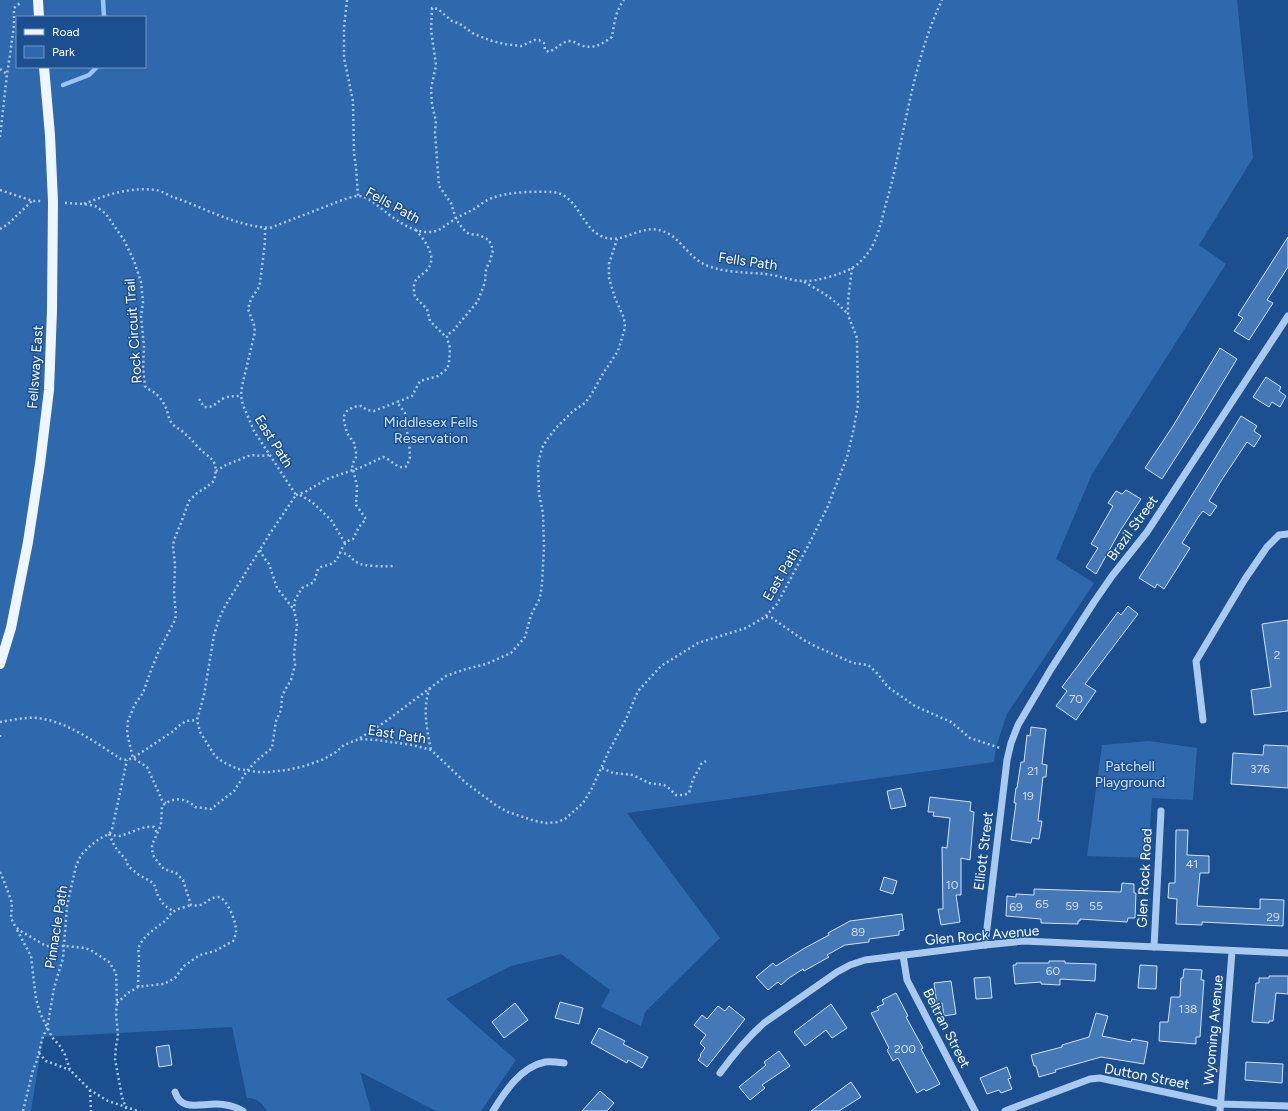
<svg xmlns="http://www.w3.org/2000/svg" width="1288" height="1111" font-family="Figtree,sans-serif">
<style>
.green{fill:#2e69ad;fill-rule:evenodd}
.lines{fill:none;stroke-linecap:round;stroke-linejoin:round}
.stream{stroke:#9cc4f0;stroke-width:4.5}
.building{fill:#4478b7;stroke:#cfe3fa}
.path{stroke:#a9c9ee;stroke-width:2.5;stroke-dasharray:2 3;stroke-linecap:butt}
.minor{stroke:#a9c9ee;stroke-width:7}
.major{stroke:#f0f6ff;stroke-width:10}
.labels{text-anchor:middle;stroke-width:3;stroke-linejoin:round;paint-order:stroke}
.number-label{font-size:12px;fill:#d0dded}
.street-label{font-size:14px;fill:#fff;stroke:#1b4f8f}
.park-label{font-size:14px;fill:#cfe3fa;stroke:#1b4f8f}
</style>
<rect width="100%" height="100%" fill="#1b4f8f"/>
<g class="green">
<path d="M0 0H1237L1253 158 1199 245 1226 264 1092 474 1056 559 1094 583 1007 714 996 747 994 762 627 813 720 938 645 1012 641 1026 601 1007 610 990 561 954 511 966 446 999 516 1060 481 1111H436L360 1072 371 1111H267C262 1103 257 1098 247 1098L232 1027 43 1037 31 1111H0ZM17 17H145V67H17Z"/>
<polygon points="1149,741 1197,748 1193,800 1152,798 1148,858 1087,856 1102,745"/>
</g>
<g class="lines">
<g class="stream">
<polyline points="103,0 104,17"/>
<polyline points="63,85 89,75 97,67"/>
</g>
</g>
<g class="building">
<polygon points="1288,237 1288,267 1267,300 1273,303 1249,340 1234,331 1243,318 1238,315"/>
<polygon points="1220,348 1237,359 1201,418 1162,479 1145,468 1173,426"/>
<polygon points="1266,377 1281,387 1279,391 1286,396 1280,407 1272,402 1269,407 1253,397"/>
<polygon points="1241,416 1257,426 1254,431 1261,436 1254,447 1247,442 1221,481 1209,501 1217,506 1210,516 1203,511 1199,516 1182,543 1190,548 1164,589 1157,584 1155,588 1139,578 1176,521"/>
<polygon points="1126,490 1141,499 1120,531 1096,574 1086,567 1098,548 1091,544 1113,506 1108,503 1116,491 1122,494"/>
<polygon points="1128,606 1138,614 1085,684 1096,691 1076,720 1056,706 1067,691 1062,687 1118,612 1121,615"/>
<polygon points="1288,620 1288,711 1254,715 1251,690 1271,687 1262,624"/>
<polygon points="1031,727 1046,729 1042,764 1047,765 1046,777 1043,777 1038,821 1042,821 1039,839 1032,838 1031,843 1011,840 1016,803 1014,803 1016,788 1017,788 1021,762 1024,762 1027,735 1030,736"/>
<polygon points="1264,745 1288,746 1288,788 1231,784 1233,753 1263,755"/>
<polygon points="901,788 906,806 891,809 887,791"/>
<polygon points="930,797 971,802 970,811 974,812 970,860 961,858 961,895 956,895 960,922 941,925 938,909 943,909 942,847 947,848 950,818 933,816 934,812 928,812"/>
<polygon points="1176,830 1188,830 1187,855 1209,856 1209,873 1200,873 1197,906 1260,909 1260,899 1284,900 1283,926 1202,922 1202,925 1176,924 1177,899 1168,898 1169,883 1175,883"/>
<polygon points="884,877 897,881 893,894 880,890"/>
<polygon points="1122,883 1134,884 1134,893 1136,893 1135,918 1128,918 1127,922 1080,919 1080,921 1078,921 1078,924 1041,923 1041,919 1006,916 1007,896 1016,897 1016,894 1034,895 1034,889 1121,892"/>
<polygon points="902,914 904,930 899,931 899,935 869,939 869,942 845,945 827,955 829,957 804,971 803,969 789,978 781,985 778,982 768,990 756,977 773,963 776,966 803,949 829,935 828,933 850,921"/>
<polygon points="1049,961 1065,961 1065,963 1096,964 1095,981 1060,979 1060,985 1041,984 1041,982 1015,984 1013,965 1016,965 1016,963 1049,963"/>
<polygon points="1140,965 1157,966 1156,989 1138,988"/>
<polygon points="1184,969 1202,970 1201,980 1204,980 1200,1037 1196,1037 1196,1044 1159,1041 1160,1022 1168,1022 1171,997 1180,997 1181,978 1183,978"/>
<polygon points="1269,976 1288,976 1288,994 1276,993 1273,1021 1269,1021 1269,1023 1252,1022 1256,983 1259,983 1259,978 1269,978"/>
<polygon points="990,977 992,998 976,999 974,978"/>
<polygon points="951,981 956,1014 944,1016 942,1003 937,1004 934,983"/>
<polygon points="896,993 908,1016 906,1017 923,1048 921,1049 940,1084 926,1091 924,1089 917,1093 898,1058 893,1061 887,1050 889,1048 871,1013 879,1010 877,1007 884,1004 882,1000"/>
<polygon points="560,1002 583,1008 579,1024 555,1018"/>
<polygon points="515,1003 528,1020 504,1038 492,1022"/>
<polygon points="831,1004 847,1028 832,1038 826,1030 805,1046 794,1032"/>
<polygon points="718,1006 725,1011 729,1006 745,1019 707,1067 698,1060 701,1056 700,1055 705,1048 700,1043 706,1035 694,1025 702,1015 707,1019"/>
<polygon points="1096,1013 1108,1016 1102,1036 1131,1042 1132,1039 1148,1042 1144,1064 1101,1057 1055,1070 1056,1072 1039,1077 1036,1066 1034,1066 1031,1055 1062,1047 1062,1045 1089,1037"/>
<polygon points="599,1028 625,1041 623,1044 648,1057 642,1068 628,1060 627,1063 591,1043"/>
<polygon points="169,1045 172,1065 159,1067 156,1047"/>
<polygon points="779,1051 790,1066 762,1085 765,1088 750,1100 739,1087 766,1065 764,1062"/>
<polygon points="1246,1062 1283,1064 1282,1083 1245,1080"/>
<polygon points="1007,1067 1011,1078 1008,1079 1012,1089 1001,1093 999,1090 987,1094 980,1078"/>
<polygon points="851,1082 861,1097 839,1111 811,1111"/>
<polygon points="600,1091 614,1103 607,1111 582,1111"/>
</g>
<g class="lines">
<g class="path">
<polyline points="347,0 344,28 344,58 353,101 354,153 356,168 358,196"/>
<polyline points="0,69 7,74"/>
<polyline points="0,137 7,74 10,55 14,25 14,8 20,3"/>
<polyline points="0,190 33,201 42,201"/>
<path d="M65 203 84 204 95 206 101 210 106 214 124 240 134 261 141 282 143 303 141 316 144 346 143 368 145 386C149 391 155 391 159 397 162 400 164 404 166 408 168 412 168 418 171 422 174 427 179 428 183 432 188 436 192 440 196 445 208 459 220 457 214 481L204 489 198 492 189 501 181 523 174 540 173 547 175 564 174 594 176 615 175 620 158 653 150 673 143 693 135 704 128 721 127 733 133 758 147 767 162 800 166 803"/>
<path d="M84 204C108 194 130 187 156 190 162 191 168 195 173 197 205 208 235 226 270 228L345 199C349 198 354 196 358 196 368 196 379 207 387 213 397 221 412 231 425 232 439 233 442 227 452 221 459 216 467 213 474 209 480 205 486 200 492 198 507 192 536 191 552 192 578 194 580 226 601 236 621 246 639 225 659 230 678 234 686 254 702 263 719 273 746 272 765 274 778 275 791 281 803 281 815 282 842 274 852 268 859 264 865 257 870 250 880 234 883 212 889 193 906 128 913 61 942 0"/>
<polyline points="265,228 265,242 260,283 258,289 251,299 248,309 254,325 255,332 242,386 241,396 243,405 254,431 296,495 269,535 225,606 219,619 214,635 204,695 197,720 200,732 215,756 223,762 238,769 257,772 269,772 287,770 305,766 324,759 336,752 344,745 359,739 377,740 412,745 431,750 466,783 497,806 508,812 535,821 547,823 557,822 565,819 583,803 591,790 609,751 626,719 638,691 661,666 698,643 746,628 765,617 777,604 809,544 828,506 847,457 853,432 858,405 857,338 848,315 848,301 852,268"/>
<polyline points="0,229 8,224 32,201"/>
<path d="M416 230C425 241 439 258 426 271 422 275 417 277 415 282 413 286 414 292 415 297L427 309 430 321 446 337"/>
<path d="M804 282C821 291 835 300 848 314"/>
<path d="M199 399 204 407C215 408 216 402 224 398 230 396 235 396 241 396"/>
<polyline points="216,471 226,465 251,455 261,456 269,455"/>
<path d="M296 495 305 492 327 479 362 467 383 457C391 459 398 471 407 466L410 457 409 440 406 428 405 413 397 402 412 396 420 381 438 376 447 369 449 363 450 348 447 338V335L453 331 478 301 485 282 486 269 490 261 493 250 489 240 479 235 469 234 463 229 456 219 451 203 439 186 435 132 436 121 432 105 431 89 436 65 431 30 432 8 438 9 452 21 460 24 474 34 492 41 504 44 521 46 535 40H539L544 43 545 50 549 52C556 49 561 43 568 41 574 41 576 43 580 45 593 50 602 44 612 37 614 24 616 10 624 0"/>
<polyline points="300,495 312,502 331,520 345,543"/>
<polyline points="260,550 264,558 269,564 277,588 285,598 294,610"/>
<path d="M339 553C351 553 350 559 358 563 362 566 387 567 393 566"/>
<polyline points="766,617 772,618 802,639 815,646 853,663 868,665 876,672 888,687 915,706 951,722 970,738 1000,748"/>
<path d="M430 688C422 707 427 730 431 750"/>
<path d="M0 722C12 720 25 717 37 718 67 721 96 743 121 759L127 760 133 758 172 732 180 725 186 721 196 720"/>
<polyline points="0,735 0,740"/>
<polyline points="360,738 385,722 446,676 466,669 486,664 511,653 525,637 531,615 540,598 542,584 544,547 543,513 539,494 538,464 542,448 548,438 556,428 573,411 585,403 591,395 604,372 618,351 625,328 624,318 615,298 609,278 609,264 617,239"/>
<polyline points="602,768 613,773 633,775 649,783 664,785 670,789 676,795 684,795 689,793 693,779 699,769 701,764 706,761"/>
<polyline points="109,834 115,847 126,860 128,866 139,875 150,881 154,884 158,896 164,905 173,911"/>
<path d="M109 834C113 835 115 836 119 836 131 834 142 825 154 827L157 833"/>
<polyline points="0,872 4,881 12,903 11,918 15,926 19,930 46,946 65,946 85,948 92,951 109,962 116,973 117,1003 116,1013 118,1036 116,1046 115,1059 122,1097 127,1111"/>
<polyline points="17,930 31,956 36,999 40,1013 52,1037 60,1046 65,1055 70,1070 90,1090 108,1101 138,1111"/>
<path d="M138 987 139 954C135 941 156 928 165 921 168 918 170 914 173 912 178 908 186 907 191 905"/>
<path d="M117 1003 128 993 138 987 145 986 164 984 175 978 184 966 200 955 215 951 233 941C234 938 236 935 236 932 237 924 227 896 217 897 206 898 206 908 191 905L183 880 176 873 164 869 161 866 154 857 152 850V845L161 825 162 806C172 797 186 797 195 807L211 809 234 791 247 771 256 761 272 748 276 721 281 710 282 697 285 690 291 680 295 665 294 655 297 624 294 610 295 600 302 588 314 582 318 569C322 565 328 566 333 563 342 556 340 542 353 539L359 527 366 519 356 505 357 486 352 465 356 457V452L354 443 347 433 344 421V416L347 411 353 407 361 406 367 410 374 411 397 402"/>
<polyline points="39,1053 46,1061 70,1070"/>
<polyline points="90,1090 91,1111"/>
<polyline points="23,1111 33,1070 37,1060 43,1036 47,1029 54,988 63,958 67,906 76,866 81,855 90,846 99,839 109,834 112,830 127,760"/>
</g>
<g class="minor">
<polyline points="1203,720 1196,661 1245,579 1267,547 1279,535 1288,534"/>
<polyline points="985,945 1007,760 1011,743 1018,725 1051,669 1094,602 1112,576 1147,532 1288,316"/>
<polyline points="1154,947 1161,811"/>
<polyline points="903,955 907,980 975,1111"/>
<path d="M720 1073C733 1055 747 1038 764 1023L837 972 850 965 865 960 985 945 1024 941 1288 953"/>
<path d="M175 1092C181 1111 198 1104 216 1104 225 1104 234 1106 243 1111"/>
<path d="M493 1111C505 1091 521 1067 545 1062 551 1061 557 1062 564 1063"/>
<polyline points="1005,1111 1090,1079 1100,1078 1220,1104 1288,1106"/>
<polyline points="1220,1111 1232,951"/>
</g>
<g class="major">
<polyline points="38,0 39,17"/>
<polyline points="0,664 11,628 28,542 40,464 49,390 52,310 53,202 50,135 44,67"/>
</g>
</g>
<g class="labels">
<g class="number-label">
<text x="1277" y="659">2</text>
<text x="1076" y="703">70</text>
<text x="1260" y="773">376</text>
<text x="1033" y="775">21</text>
<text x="1028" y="800">19</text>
<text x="1192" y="868">41</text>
<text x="952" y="889">10</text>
<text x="1042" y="908">65</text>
<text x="1072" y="910">59</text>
<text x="1096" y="910">55</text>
<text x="1016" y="911">69</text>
<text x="1273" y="921">29</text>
<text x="858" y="936">89</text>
<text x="1053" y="975">60</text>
<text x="1188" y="1013">138</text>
<text x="905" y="1053">200</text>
</g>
<g class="street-label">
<text transform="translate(393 205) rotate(29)" y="5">Fells Path</text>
<text transform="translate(748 261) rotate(8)" y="5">Fells Path</text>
<text transform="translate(133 331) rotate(-94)" y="5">Rock Circuit Trail</text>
<text transform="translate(35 367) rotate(-86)" y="5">Fellsway East</text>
<text transform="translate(274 441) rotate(58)" y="5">East Path</text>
<text transform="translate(1132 528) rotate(-54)" y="5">Brazil Street</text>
<text transform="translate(781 574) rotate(-60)" y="5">East Path</text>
<text transform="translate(397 734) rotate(9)" y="5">East Path</text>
<text transform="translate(983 851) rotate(-83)" y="5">Elliott Street</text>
<text transform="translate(1144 878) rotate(-87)" y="5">Glen Rock Road</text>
<text transform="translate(56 927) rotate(-81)" y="5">Pinnacle Path</text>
<text transform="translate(982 935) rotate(-5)" y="5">Glen Rock Avenue</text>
<text transform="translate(947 1028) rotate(63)" y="5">Beltran Street</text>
<text transform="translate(1213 1030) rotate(-85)" y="5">Wyoming Avenue</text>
<text transform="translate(1147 1076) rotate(11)" y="5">Dutton Street</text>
</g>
<g class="park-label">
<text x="431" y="427">Middlesex Fells<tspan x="431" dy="16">Reservation</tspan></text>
<text x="1130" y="771">Patchell<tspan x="1130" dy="16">Playground</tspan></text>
</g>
</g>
<rect x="16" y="16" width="130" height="52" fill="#1b4f8f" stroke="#7695bc"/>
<rect x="24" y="29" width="20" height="6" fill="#f0f6ff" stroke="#7695bc"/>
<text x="52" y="36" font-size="12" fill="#ffffff">Road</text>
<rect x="24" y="46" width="20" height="12" fill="#2e69ad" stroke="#7695bc"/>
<text x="52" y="56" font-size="12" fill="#ffffff">Park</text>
</svg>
